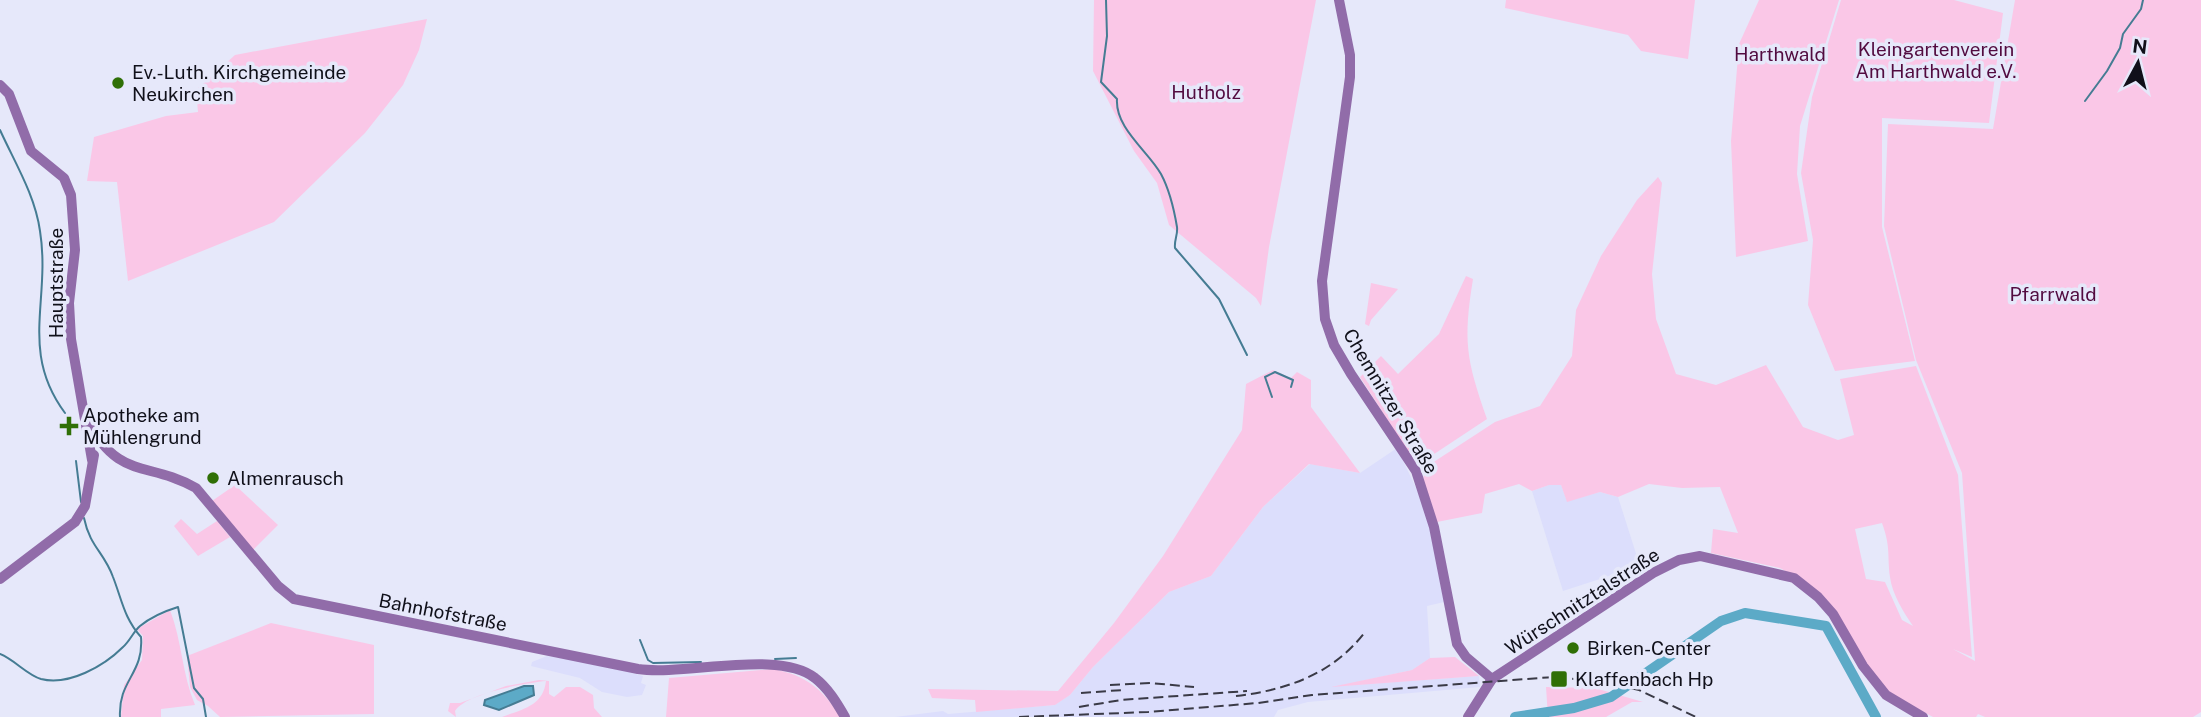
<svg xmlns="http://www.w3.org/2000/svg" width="2201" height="717" font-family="'Public Sans',sans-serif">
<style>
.built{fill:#dcdefc}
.green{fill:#fac7e7;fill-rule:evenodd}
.water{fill:#5caac7;stroke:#457c93;stroke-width:2}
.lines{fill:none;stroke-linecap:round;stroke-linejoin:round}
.stream{stroke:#457c93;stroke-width:2}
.river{stroke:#5caac7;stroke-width:10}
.secondary{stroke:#916ca9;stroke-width:10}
.rail{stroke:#3a3a46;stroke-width:2;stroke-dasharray:10 5;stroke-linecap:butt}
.poi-dot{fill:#2f6f06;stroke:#e6e8fa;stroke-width:2.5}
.labels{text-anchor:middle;stroke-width:7;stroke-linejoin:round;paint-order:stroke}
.park-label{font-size:19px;fill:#520b40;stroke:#e6e8fa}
.poi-label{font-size:19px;fill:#10101a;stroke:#e6e8fa;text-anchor:start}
.street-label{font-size:19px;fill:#10101a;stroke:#e6e8fa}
</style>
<rect width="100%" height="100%" fill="#e6e8fa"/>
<g class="built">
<polygon points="1397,448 1426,509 1444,602 1427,606 1430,658 1412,670 1338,686 1479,676 1480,687 1308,702 1278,710 1274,717 895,717 943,711 948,714 1055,705 1070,695 1093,667 1169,592 1211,576 1263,507 1310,464 1360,473"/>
<polygon points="1549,485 1561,485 1567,501 1600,492 1618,497 1640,566 1563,591 1532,491"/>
<polygon points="547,656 609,666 643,676 641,683 646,685 642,695 627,697 602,692 580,678 531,666 532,662"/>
</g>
<g class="green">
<polygon points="1094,0 1316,0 1269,247 1261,306 1256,298 1169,225 1157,183 1134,151 1093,71"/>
<polygon points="1506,0 1695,0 1688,59 1641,51 1628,35 1505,8"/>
<polygon points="1759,0 1839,0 1800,126 1797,174 1808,241 1736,257 1731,141 1739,44"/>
<polygon points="1841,0 1954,0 2003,13 1989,123 1882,118 1882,227 1915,361 1835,371 1808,305 1813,240 1801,173 1812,97"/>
<path d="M2015 0H2201V712L2193 717H1985L1978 714 1976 717H1933L1894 696 1875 680 1811 586 1780 568 1711 553 1713 529 1738 533 1720 487 1682 488 1649 484 1618 497 1600 492 1567 502 1561 485H1549L1532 491 1519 484 1485 494 1482 513 1437 522 1423 479 1426 467 1495 422 1540 406 1572 356 1576 310 1601 256 1637 200 1658 177 1662 183 1652 274 1656 319 1676 374 1716 385 1766 365 1803 427 1838 440 1854 435 1840 379 1916 366 1958 475 1972 657 1953 649 1975 661 1962 473 1916 360 1884 226 1888 124 1993 129ZM1882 523C1891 548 1887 554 1890 577 1892 594 1904 613 1913 626L1902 620 1885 582 1866 579 1855 529Z"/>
<polygon points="427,19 419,50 403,85 365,133 274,222 128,281 117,182 87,181 94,137 166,116 198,112 196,90 235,55"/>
<path d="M1466 276 1473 279C1463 341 1466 359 1487 419L1419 464 1415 463 1360 377 1381 356 1398 374 1439 334Z"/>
<polygon points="1371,283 1398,289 1371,320 1369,326 1365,324"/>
<polygon points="1273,370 1291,378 1297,372 1311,380 1311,407 1360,473 1309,464 1263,507 1211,576 1169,592 1093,667 1070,695 1055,705 976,712 975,700 932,698 928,689 1058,691 1114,623 1163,556 1242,430 1246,384"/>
<polygon points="235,485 278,525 253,550 212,501"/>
<polygon points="181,519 197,534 217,521 230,537 198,556 174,526"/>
<path d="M170 610C182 641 182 674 195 705L161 709V717H121L124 685 142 660 143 636 137 629Z"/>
<polygon points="271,623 374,645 374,714 220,717 208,706 197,700 190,687 187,656"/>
<polygon points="1455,657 1479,676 1331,687 1412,670 1430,658"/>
<path d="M773 669C806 675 822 689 841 717H666L669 678Z"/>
<path d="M539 680 549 681V694L554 697 566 687H580L593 695 594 708 602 717H502C523 709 543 706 546 681 526 683 466 693 455 711L456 717 448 711 450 703H460L506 686Z"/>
<polygon points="1546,687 1595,688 1643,702 1632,702 1606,717 1548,717"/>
</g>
<polygon class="water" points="524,686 533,686 534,695 499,710 484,705 485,700"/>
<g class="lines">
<g class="stream">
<path d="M1106 0 1107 36 1101 82 1117 99C1115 128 1148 151 1161 174 1169 189 1174 209 1177 227 1178 235 1174 240 1175 248L1219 299 1247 355"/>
<polyline points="2085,101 2107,71 2120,48 2123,34 2141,9 2143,0"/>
<path d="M0 130C15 163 35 195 40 231 51 300 19 351 65 413"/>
<polyline points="1272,397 1265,377 1275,372 1293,380 1291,387"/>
<polyline points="76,461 81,502"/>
<path d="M84 518C90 547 104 552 113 577 122 600 124 618 141 637 144 674 118 680 120 717"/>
<polyline points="640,640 648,660 653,663 701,662"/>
<path d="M0 654C15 660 27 675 41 679 69 686 104 666 123 647 130 641 133 632 140 626 151 617 165 611 178 607L194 688 203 699 206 717"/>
<polyline points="775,659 796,658"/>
<polyline points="1547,717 1551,712"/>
</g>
<polyline class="river" points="1515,717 1574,708 1611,697 1721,621 1745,613 1826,626 1876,717"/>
<g class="secondary">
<polyline points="1339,0 1350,55 1350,77 1322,281 1325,319 1334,345 1351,374 1416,471 1434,527 1457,644 1466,657 1492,679"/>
<polyline points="0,85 9,94 31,151 64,178 71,195 75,250 69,303 71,339 92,460"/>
<path d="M87 420C120 482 147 460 196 488L278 586 294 599 638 669C686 676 779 649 815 678 828 688 837 703 845 717"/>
<polyline points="0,579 75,522 85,506 94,455"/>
<polyline points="1468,717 1492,679 1653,573 1679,560 1700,556 1794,578 1818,597 1833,614 1863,666 1886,695 1923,717"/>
</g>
<g class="rail">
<polyline points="1110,685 1150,683 1194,687"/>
<polyline points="1081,693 1123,690"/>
<path d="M1236 696C1287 690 1333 674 1365 632"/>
<polyline points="1079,707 1121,700 1247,691"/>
<polyline points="1019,717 1148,712 1258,703 1312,695 1554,677 1603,682 1639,690 1696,717"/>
</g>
</g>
<g class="poi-dot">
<circle cx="118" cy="83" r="7"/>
<path d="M65.5 415.5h7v7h7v7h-7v7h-7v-7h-7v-7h7z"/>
<circle cx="213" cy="478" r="7"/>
<circle cx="1573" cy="648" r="7"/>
<rect x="1550" y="670" width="18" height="18" rx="3.5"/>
</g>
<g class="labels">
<g class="park-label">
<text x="1936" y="56">Kleingartenverein<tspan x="1936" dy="22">Am Harthwald e.V.</tspan></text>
<text x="1780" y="61">Harthwald</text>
<text x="1206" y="99">Hutholz</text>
<text x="2053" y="301">Pfarrwald</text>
</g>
<g class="poi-label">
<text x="132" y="79">Ev.-Luth. Kirchgemeinde<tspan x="132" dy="22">Neukirchen</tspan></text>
<text x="83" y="422">Apotheke am<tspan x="83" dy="22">Mühlengrund</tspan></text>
<text x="227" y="485">Almenrausch</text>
<text x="1587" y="655">Birken-Center</text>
<text x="1575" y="686">Klaffenbach Hp</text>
</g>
<g class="street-label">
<text transform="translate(56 283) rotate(-90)" y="7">Hauptstraße</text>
<text transform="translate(1391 401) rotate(59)" y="7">Chemnitzer Straße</text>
<text transform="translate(1582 601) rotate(-33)" y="7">Würschnitztalstraße</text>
<text transform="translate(443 612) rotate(11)" y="7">Bahnhofstraße</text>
</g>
</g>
<g transform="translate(2138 63) rotate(7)" stroke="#e6e8fa" stroke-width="5" paint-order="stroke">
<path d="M0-5L12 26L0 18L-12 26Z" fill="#10101a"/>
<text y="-10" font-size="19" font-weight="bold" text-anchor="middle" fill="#10101a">N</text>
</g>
</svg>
